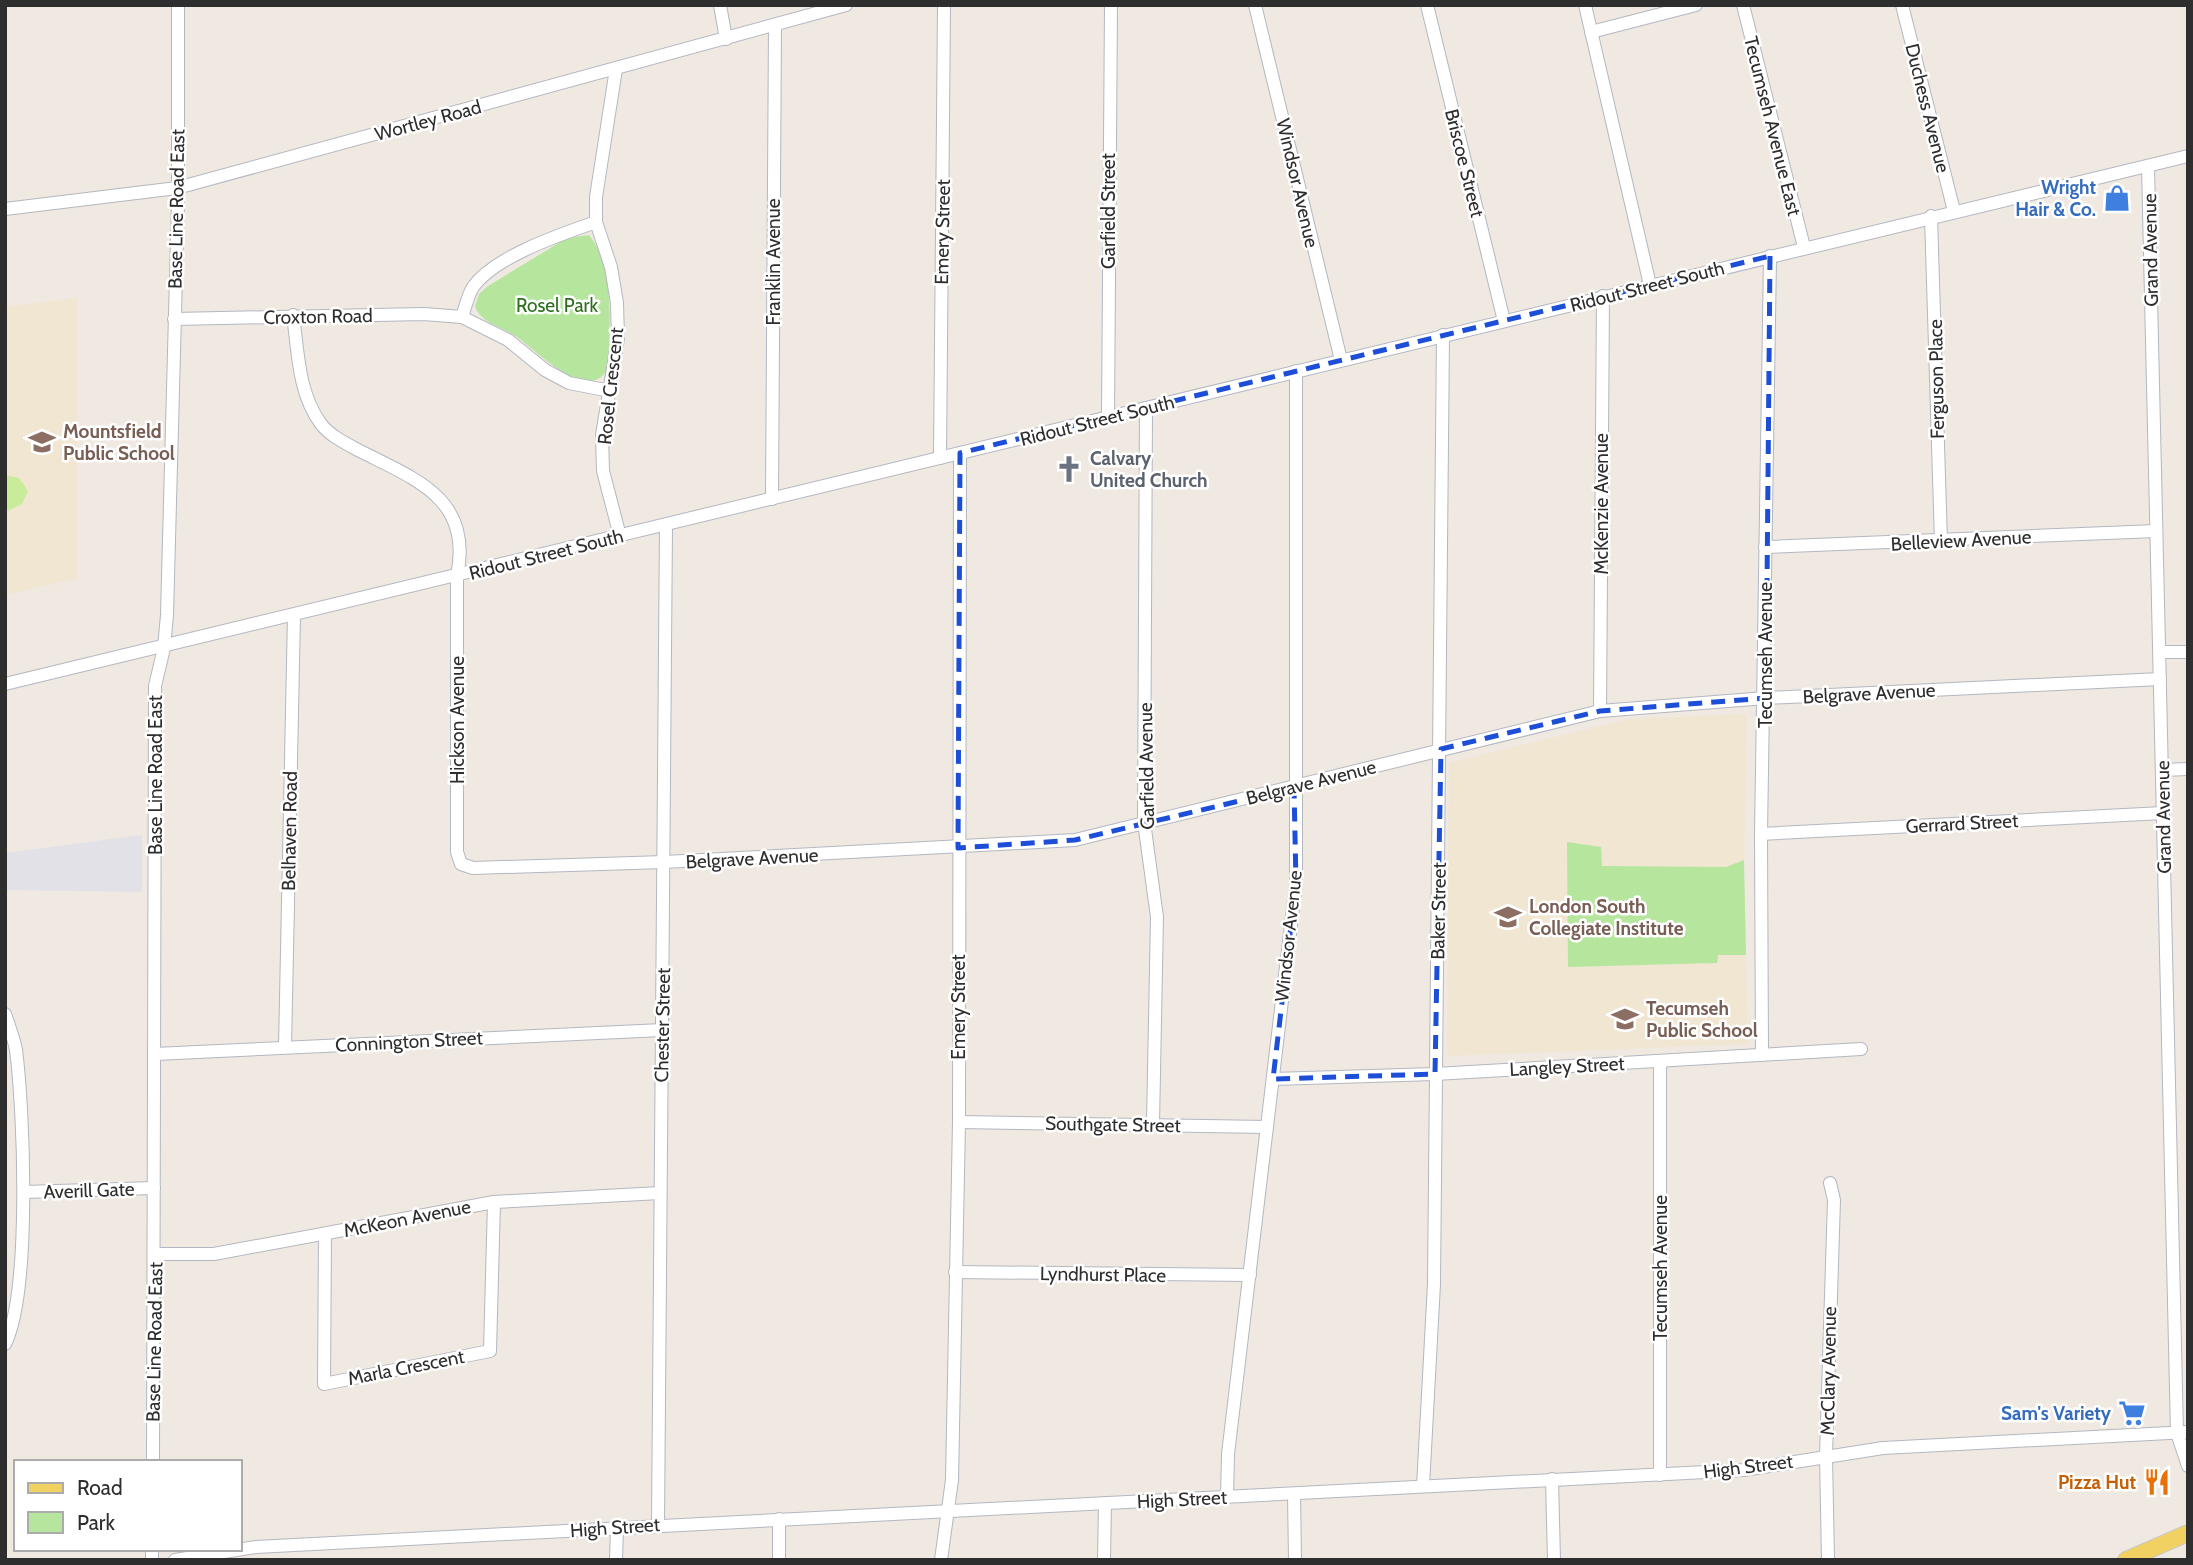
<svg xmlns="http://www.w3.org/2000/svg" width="2193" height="1565" font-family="Cabin,sans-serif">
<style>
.industrial{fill:#e3e1e8}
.education{fill:#f0e6d1}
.green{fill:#b6e59e}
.pitch{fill:#c9ec9a}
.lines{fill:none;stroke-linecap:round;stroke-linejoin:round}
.minor-casing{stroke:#b4b7c1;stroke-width:14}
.major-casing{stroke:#c9c9c9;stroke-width:18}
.minor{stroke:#fff;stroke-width:12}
.major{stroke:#f2d163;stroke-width:16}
.marked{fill:none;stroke:#1d4ed8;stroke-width:5;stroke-dasharray:14 9;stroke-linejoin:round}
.labels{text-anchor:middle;stroke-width:5;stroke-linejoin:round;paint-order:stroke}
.street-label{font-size:19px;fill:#2e2e2e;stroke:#fff}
.shop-label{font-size:19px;font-weight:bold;fill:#366cbe;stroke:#fff;text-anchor:end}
.park-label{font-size:19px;fill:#2c6e1b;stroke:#fff}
.education-label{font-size:19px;font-weight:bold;fill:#785e54;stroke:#fff;text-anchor:start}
.worship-label{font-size:19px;font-weight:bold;fill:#5b616d;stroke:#fff;text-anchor:start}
.food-label{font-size:19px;font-weight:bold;fill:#c56008;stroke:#fff;text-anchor:end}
</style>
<rect width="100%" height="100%" fill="#efe9e1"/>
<polygon class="industrial" points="142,835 142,892 5,890 5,853"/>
<g class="education">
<polygon points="77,298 77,578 5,595 5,307"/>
<polygon points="1747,714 1744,860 1726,867 1601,866 1568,967 1717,963 1718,955 1746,955 1748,1044 1447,1056 1449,763 1629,719"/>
</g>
<g class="green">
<path d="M589 235C615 266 610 330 608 368 589 406 536 350 517 337 503 327 480 323 475 306L479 294 488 286 567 238Z"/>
<polygon points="1567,842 1601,847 1602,866 1726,867 1744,860 1746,955 1718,955 1717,963 1568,967"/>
</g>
<polygon class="pitch" points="5,475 19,478 28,491 22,504 5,512"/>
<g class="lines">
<defs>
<g id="minor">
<polyline points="720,5 726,39"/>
<polyline points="1255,5 1341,360"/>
<polyline points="1427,5 1504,321"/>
<polyline points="1585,5 1650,285"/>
<polyline points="1743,5 1804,247"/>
<polyline points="1902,5 1954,211"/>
<polyline points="1591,32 1696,5"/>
<polyline points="616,69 596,197 596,222 611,267 617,303 618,338 602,435 603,471 620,536"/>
<polyline points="2148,166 2177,1433 2188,1466"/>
<polyline points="5,209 177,188 846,5"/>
<polyline points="1931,216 1941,542"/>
<path d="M293 315C298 351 298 393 321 424 330 436 347 444 360 451 417 480 473 499 457 576V852L461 864 473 868 664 862 1075 840 1600 711 1766 698 2160 679"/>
<path d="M462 317C465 308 468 295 473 287 495 256 562 234 596 222"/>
<polyline points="174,319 424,314 462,317 508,340 545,370 569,383 610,391"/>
<polyline points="1146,408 1144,822 1157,917 1153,1124"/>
<polyline points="1108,417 1111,5"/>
<polyline points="940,458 944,5"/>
<polyline points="772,499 775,25"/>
<polyline points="1765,547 2156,531"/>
<polyline points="2161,652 2188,652"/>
<polyline points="5,684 2188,156"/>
<polyline points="1600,711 1603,296"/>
<polyline points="2162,770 2188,769"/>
<polyline points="1761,834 2163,813"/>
<path d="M5 1014C9 1026 14 1039 16 1050 24 1112 31 1292 5 1344"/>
<polyline points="285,1047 294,616"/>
<polyline points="155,1054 662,1030"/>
<polyline points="1762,1055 1761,834 1770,256"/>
<polyline points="1273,1079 1435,1074 1861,1049"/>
<polyline points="959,1122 1267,1127"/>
<polyline points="24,1192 154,1188"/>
<polyline points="325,1234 324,1384 490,1351 494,1202"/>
<polyline points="155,1254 214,1254 494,1202 660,1193"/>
<polyline points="955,1272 1250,1275"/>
<polyline points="153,1462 155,686 164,648 167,615 178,202 178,5"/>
<polyline points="1660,1475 1660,1061"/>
<polyline points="1552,1479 1554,1560"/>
<polyline points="1423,1486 1434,1284 1443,335"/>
<polyline points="1294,1494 1295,1560"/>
<polyline points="1227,1497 1228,1454 1296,883 1296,371"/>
<polyline points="658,1524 666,525"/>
<polyline points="152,1560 152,1549"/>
<polyline points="175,1560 256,1547 1744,1470 1883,1448 2188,1432"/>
<polyline points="616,1560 617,1528"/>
<polyline points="779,1560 779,1519"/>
<polyline points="941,1560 952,1480 959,1122 960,453"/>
<polyline points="1104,1560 1105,1503"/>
<polyline points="1828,1560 1826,1456 1834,1200 1830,1183"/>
</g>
<polyline id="major" points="2126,1560 2188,1533"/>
</defs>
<use href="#minor" class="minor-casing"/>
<use href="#major" class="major-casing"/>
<use href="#minor" class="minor"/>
<use href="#major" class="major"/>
</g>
<path class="marked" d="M1770 256 1766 698 1600 711 1441 749 1435 1074 1273 1079 1296 883 1294 788 1075 840 958 848 960 453Z"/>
<defs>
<symbol id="shop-bare" viewBox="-9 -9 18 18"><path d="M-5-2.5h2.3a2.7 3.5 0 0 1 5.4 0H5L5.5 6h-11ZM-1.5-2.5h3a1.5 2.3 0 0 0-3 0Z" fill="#3f7fe0" stroke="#fff" stroke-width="2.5" paint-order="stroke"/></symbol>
<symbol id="school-bare" viewBox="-9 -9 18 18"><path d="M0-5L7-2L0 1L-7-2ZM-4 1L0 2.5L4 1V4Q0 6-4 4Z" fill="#8d6e63" stroke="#fff" stroke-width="2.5" paint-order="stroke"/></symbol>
<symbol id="church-bare" viewBox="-9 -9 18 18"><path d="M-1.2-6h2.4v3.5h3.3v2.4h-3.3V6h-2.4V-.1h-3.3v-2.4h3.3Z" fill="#6b7280" stroke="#fff" stroke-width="2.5" paint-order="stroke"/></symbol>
<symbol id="supermarket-bare" viewBox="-9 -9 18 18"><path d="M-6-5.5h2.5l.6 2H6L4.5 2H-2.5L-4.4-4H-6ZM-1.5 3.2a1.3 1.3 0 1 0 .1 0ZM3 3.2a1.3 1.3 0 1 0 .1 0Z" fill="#3f7fe0" stroke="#fff" stroke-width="2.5" paint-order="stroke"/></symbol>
<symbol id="restaurant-bare" viewBox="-9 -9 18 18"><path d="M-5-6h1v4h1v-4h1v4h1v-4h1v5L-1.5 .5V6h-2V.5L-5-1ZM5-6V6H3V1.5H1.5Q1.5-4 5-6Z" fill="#e8710a" stroke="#fff" stroke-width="2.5" paint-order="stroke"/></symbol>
</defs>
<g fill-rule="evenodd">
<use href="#shop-bare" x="2098" y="179" width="38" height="38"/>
<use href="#school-bare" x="23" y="423" width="38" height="38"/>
<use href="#church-bare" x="1050" y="450" width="38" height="38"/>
<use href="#school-bare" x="1489" y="898" width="38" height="38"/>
<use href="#school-bare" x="1606" y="1000" width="38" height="38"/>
<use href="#supermarket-bare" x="2113" y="1394" width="38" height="38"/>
<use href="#restaurant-bare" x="2138" y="1463" width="38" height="38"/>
</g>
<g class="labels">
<g class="street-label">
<text transform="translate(1928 108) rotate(76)" y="7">Duchess Avenue</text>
<text transform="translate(428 120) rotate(-15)" y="7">Wortley Road</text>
<text transform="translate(1773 126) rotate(76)" y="7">Tecumseh Avenue East</text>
<text transform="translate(1465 163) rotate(76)" y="7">Briscoe Street</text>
<text transform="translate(1298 183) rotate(77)" y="7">Windsor Avenue</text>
<text transform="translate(176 209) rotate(-89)" y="7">Base Line Road East</text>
<text transform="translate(1108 211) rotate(-90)" y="7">Garfield Street</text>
<text transform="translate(942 232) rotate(-89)" y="7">Emery Street</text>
<text transform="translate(2150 250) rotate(-91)" y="7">Grand Avenue</text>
<text transform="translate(773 262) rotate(-90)" y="7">Franklin Avenue</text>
<text transform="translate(1647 286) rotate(-14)" y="7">Ridout Street South</text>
<text transform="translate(318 316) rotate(-1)" y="7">Croxton Road</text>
<text transform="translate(1936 379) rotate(-91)" y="7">Ferguson Place</text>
<text transform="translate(610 386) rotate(-84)" y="7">Rosel Crescent</text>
<text transform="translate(1097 420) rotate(-14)" y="7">Ridout Street South</text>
<text transform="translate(1601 504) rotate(-90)" y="7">McKenzie Avenue</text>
<text transform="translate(1961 540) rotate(-3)" y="7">Belleview Avenue</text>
<text transform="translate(546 554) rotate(-14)" y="7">Ridout Street South</text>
<text transform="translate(1765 655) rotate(-90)" y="7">Tecumseh Avenue</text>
<text transform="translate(1869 693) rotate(-3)" y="7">Belgrave Avenue</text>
<text transform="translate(457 720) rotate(-90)" y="7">Hickson Avenue</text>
<text transform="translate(1146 766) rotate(-91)" y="7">Garfield Avenue</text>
<text transform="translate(155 775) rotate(-90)" y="7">Base Line Road East</text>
<text transform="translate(1311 782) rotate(-14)" y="7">Belgrave Avenue</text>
<text transform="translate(2163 817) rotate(-91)" y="7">Grand Avenue</text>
<text transform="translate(1962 823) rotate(-3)" y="7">Gerrard Street</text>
<text transform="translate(289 831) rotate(-89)" y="7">Belhaven Road</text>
<text transform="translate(752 858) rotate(-3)" y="7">Belgrave Avenue</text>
<text transform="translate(1438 911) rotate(-89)" y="7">Baker Street</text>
<text transform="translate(1288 936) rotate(-84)" y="7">Windsor Avenue</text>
<text transform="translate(958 1007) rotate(-90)" y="7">Emery Street</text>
<text transform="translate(662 1025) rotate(-89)" y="7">Chester Street</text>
<text transform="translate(409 1041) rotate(-3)" y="7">Connington Street</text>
<text transform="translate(1567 1066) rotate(-3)" y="7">Langley Street</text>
<text transform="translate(1113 1124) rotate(1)" y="7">Southgate Street</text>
<text transform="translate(89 1190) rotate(-2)" y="7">Averill Gate</text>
<text transform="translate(407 1218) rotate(-11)" y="7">McKeon Avenue</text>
<text transform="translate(1660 1268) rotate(-90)" y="7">Tecumseh Avenue</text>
<text transform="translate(1103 1274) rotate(1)" y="7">Lyndhurst Place</text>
<text transform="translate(154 1342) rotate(-89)" y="7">Base Line Road East</text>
<text transform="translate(406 1367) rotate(-11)" y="7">Marla Crescent</text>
<text transform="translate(1828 1371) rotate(-89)" y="7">McClary Avenue</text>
<text transform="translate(1748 1466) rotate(-7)" y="7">High Street</text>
<text transform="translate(1182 1499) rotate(-3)" y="7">High Street</text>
<text transform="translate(615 1527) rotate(-4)" y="7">High Street</text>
</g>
<g class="shop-label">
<text x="2096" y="194">Wright<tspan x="2096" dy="22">Hair &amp; Co.</tspan></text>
<text x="2111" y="1420">Sam's Variety</text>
</g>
<g class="park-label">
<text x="557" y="312">Rosel Park</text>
</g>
<g class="education-label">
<text x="63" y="438">Mountsfield<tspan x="63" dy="22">Public School</tspan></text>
<text x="1529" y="913">London South<tspan x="1529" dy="22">Collegiate Institute</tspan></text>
<text x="1646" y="1015">Tecumseh<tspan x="1646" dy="22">Public School</tspan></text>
</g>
<g class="worship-label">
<text x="1090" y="465">Calvary<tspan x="1090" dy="22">United Church</tspan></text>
</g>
<g class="food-label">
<text x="2136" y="1489">Pizza Hut</text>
</g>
</g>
<rect width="2193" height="1565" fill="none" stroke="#2e2e2e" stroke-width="14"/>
<rect x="14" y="1460" width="228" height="91" fill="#ffffff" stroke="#ababab" stroke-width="2"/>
<rect x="28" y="1483" width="35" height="10" fill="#f2d163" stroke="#ababab" stroke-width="2"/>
<text x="77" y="1495" font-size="21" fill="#2e2e2e">Road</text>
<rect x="28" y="1512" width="35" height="21" fill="#b6e59e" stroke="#ababab" stroke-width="2"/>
<text x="77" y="1530" font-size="21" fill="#2e2e2e">Park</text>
</svg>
